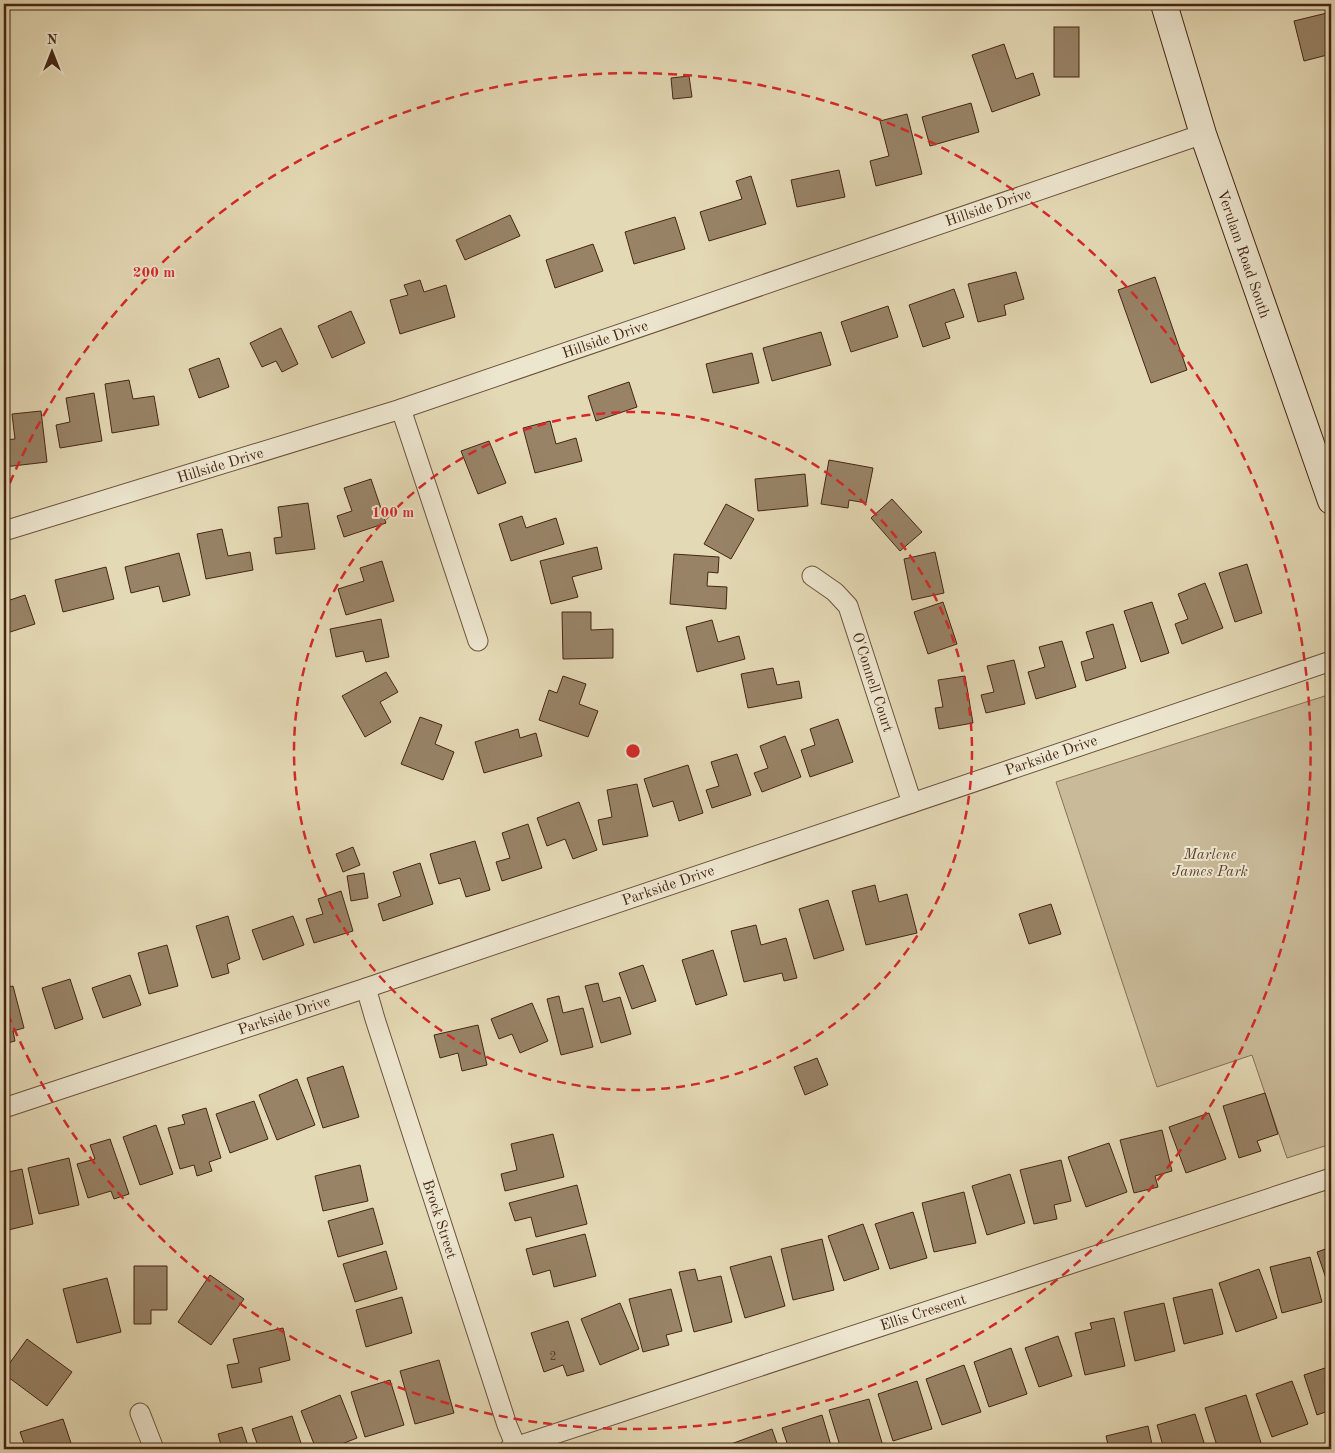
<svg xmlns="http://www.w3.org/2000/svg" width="1335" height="1453" font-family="'Old Standard TT',serif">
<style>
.green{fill:#c9ba99;stroke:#877056}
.building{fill:#988367;stroke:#452513}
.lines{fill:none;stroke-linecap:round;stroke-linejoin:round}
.minor-casing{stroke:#6d523c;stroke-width:21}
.secondary-casing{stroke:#452513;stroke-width:28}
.minor{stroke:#ede6cf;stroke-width:19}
.secondary{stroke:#ede6cf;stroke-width:26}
.ring{fill:none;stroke:#d62828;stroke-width:2.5;stroke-dasharray:9 6}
.labels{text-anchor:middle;stroke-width:4;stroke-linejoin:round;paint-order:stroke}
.number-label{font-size:12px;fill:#5a3c28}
.street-label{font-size:15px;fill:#452513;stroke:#ede6cf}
.park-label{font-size:15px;font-style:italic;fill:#5f432e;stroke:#ede6cf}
.centre{fill:#d62828;stroke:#ede6cf;stroke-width:2.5}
.ring-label{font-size:15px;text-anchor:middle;font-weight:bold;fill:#d62828;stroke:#ede6cf;stroke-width:4;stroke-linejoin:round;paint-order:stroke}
</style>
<rect width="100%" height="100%" fill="#e4d9b5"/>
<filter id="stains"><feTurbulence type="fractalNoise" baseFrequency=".004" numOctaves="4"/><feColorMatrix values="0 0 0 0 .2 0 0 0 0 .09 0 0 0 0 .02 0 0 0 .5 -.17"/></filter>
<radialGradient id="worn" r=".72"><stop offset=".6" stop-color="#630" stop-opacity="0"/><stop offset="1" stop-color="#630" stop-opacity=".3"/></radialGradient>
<polygon class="green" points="1331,694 1331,1144 1287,1158 1252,1055 1157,1087 1056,782"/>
<g class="building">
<polygon points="1331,12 1331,54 1304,61 1294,21"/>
<rect x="1054" y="27" width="25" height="50"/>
<polygon points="1004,44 1016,79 1033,73 1040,95 992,112 972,55"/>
<polygon points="689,76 692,97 673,99 671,78"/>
<polygon points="971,103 979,132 930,146 922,117"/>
<polygon points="907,114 922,174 876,186 870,161 889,156 880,121"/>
<polygon points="839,170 845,197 797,207 791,180"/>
<polygon points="751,176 766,224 709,241 700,212 742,199 736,181"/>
<polygon points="510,215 520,236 465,260 456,240"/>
<polygon points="675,217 685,249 634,264 625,232"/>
<polygon points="593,244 603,271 555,288 546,260"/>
<polygon points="1016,272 1024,299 1004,305 1006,315 978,322 968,284"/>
<polygon points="1155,277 1187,370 1151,383 1118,290"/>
<polygon points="420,280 424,292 446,285 455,317 400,334 390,300 408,295 404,285"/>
<polygon points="954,289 964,317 945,323 950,338 923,347 909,305"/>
<polygon points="888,306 898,337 851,352 841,322"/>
<polygon points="351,311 365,343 332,358 318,326"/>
<polygon points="281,328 298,364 282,372 276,361 262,367 250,343"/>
<polygon points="821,332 831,365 772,381 763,348"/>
<polygon points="752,353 759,383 713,393 706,364"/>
<polygon points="219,358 229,387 199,398 189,369"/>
<polygon points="129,380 133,399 154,396 159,425 112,433 105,384"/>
<polygon points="629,382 637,407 596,421 588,396"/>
<polygon points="94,393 102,441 60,448 56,425 70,422 66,398"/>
<polygon points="41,411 47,462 4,467 4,440 15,439 12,414"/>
<polygon points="550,421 556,444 576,438 582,461 535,473 523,428"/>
<polygon points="489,441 506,483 478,494 461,451"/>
<polygon points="829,460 873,468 866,503 849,500 848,508 821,504"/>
<polygon points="805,474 808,506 758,511 755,479"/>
<polygon points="371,479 386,523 344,537 337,516 352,511 344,488"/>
<polygon points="892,499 922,532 900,551 871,518"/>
<polygon points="308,503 315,549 276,554 274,538 282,537 278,507"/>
<polygon points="726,504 754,519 731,559 704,544"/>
<polygon points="522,516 526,528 556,518 564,544 511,561 499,524"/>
<polygon points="222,529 228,556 250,552 253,570 206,579 197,534"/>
<polygon points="597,547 602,569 572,577 578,597 551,604 540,561"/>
<polygon points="935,552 944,593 912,600 904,559"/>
<polygon points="179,553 190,595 163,602 159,586 131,593 125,567"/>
<polygon points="674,554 719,557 718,573 708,572 707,586 727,587 726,609 670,604"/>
<polygon points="382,561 394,601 346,615 338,589 364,581 360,568"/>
<polygon points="1247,564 1262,613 1235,622 1219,573"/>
<polygon points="106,567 114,599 63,612 55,580"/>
<polygon points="1205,583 1223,628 1182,644 1175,624 1188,619 1178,594"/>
<polygon points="25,595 35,624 4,634 4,602"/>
<polygon points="943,602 957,644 928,654 914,612"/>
<polygon points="1152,602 1169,653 1141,662 1124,611"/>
<polygon points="562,612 591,612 591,630 613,629 613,658 563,659"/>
<polygon points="381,619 389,657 366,662 363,651 336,657 330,629"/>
<polygon points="712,620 718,642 739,636 745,659 697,672 686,627"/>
<polygon points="1113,624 1126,668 1086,681 1081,662 1094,658 1086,632"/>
<polygon points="1062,641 1076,687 1036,699 1028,672 1045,667 1039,647"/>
<polygon points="1014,660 1025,704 986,713 981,695 994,692 987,666"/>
<polygon points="773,668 777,685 799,681 802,698 748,708 741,674"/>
<polygon points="386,672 398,692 380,702 391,722 365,737 342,696"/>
<polygon points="563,676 586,684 579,704 598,711 588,737 539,720 549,690 557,693"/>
<polygon points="965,676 973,723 939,729 935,708 943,707 938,680"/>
<polygon points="420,717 442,725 435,744 454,752 443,780 401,764"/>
<polygon points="838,719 853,762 810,777 801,750 815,745 810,729"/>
<polygon points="518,729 520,738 536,733 542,756 484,773 475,742"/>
<polygon points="785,736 801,777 762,792 754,773 768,768 760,746"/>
<polygon points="737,754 751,795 712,808 706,790 719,786 711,762"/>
<polygon points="688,765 703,813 679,821 673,801 653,807 644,779"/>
<polygon points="637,784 648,836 603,845 598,820 612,817 607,790"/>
<polygon points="579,802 597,850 573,859 565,839 547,846 537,818"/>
<polygon points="528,824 542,868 502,881 496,862 510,858 502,833"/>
<polygon points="475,841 490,890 466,897 460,878 439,884 430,854"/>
<polygon points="353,847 360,865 343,872 336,854"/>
<polygon points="420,863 433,904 383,921 378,904 401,896 393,872"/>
<polygon points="364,873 368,898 351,901 347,876"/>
<polygon points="875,885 879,902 907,894 917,933 866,945 852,891"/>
<polygon points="341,891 353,931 314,943 306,919 323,914 318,899"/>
<polygon points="828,900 844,950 814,959 799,909"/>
<polygon points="1051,904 1061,934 1029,944 1019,914"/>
<polygon points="228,916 240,959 227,964 229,973 212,978 196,926"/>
<polygon points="293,916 304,945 263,960 252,930"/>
<polygon points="756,925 761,945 786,938 797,978 784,981 782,973 744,982 731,931"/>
<polygon points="167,945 178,986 149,994 138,953"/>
<polygon points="713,950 727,995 696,1005 682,960"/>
<polygon points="643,965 656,1001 632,1009 619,973"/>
<polygon points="130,975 141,1005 103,1018 92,988"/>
<polygon points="70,979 83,1019 55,1029 42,988"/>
<polygon points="598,983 603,1002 620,997 631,1034 601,1043 585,986"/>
<polygon points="13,986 24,1028 13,1031 15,1041 4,1044 4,988"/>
<polygon points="559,996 563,1013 583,1008 593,1047 561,1055 547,999"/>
<polygon points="532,1003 548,1041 520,1053 512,1034 499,1039 491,1019"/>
<polygon points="478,1025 487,1065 462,1071 458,1053 440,1058 434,1035"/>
<polygon points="817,1058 828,1085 805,1095 794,1067"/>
<polygon points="343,1066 359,1117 323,1128 307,1078"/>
<polygon points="297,1079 315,1125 277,1140 259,1095"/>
<polygon points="1265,1093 1278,1134 1257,1141 1261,1151 1239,1158 1223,1106"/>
<polygon points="254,1101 268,1139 230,1153 216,1114"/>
<polygon points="206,1108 221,1158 209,1162 212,1171 197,1176 194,1165 180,1169 168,1128 185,1124 182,1115"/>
<polygon points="1209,1113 1226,1159 1186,1173 1169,1127"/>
<polygon points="156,1125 173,1174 140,1185 123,1137"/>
<polygon points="1162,1130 1172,1171 1155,1176 1158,1187 1134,1193 1120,1140"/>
<polygon points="553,1134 564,1177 505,1191 501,1174 517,1170 511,1144"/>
<polygon points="110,1139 129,1194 114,1199 111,1191 88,1198 77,1164 95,1159 90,1145"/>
<polygon points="1109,1143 1127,1192 1086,1207 1068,1157"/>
<polygon points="69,1158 79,1205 39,1214 28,1168"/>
<polygon points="1061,1160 1071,1201 1054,1205 1057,1219 1034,1224 1020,1170"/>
<polygon points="360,1165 368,1201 323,1211 315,1176"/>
<polygon points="22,1169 33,1224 4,1231 4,1173"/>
<polygon points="1010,1174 1025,1223 987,1235 972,1186"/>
<polygon points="577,1185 587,1224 536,1237 531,1217 515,1221 509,1203"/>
<polygon points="964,1192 976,1243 934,1252 922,1203"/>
<polygon points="373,1208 383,1244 338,1257 328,1221"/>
<polygon points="913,1212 927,1258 890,1269 875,1224"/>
<polygon points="863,1224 879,1269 844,1281 828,1236"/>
<polygon points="585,1234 596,1276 554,1287 550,1270 533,1275 526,1249"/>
<polygon points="822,1239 834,1290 793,1300 781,1249"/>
<polygon points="1331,1247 1331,1293 1317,1252"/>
<polygon points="386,1251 397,1289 355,1302 343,1264"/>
<polygon points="771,1256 785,1306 745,1318 730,1267"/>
<polygon points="1310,1257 1322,1302 1282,1313 1270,1267"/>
<polygon points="134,1266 167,1266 167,1310 151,1310 151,1324 134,1324"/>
<polygon points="695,1269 698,1281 721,1276 732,1322 694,1332 679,1272"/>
<polygon points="1259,1269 1277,1318 1236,1332 1219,1283"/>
<polygon points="210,1275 244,1299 211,1345 178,1322"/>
<polygon points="107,1278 121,1332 77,1343 63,1289"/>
<polygon points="671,1289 682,1331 666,1335 669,1345 643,1352 629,1299"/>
<polygon points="1212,1289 1223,1334 1184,1344 1173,1298"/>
<polygon points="402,1297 412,1333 366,1347 356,1310"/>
<polygon points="620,1303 639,1349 600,1365 581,1319"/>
<polygon points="1164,1303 1175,1351 1135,1361 1124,1312"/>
<polygon points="1114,1318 1125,1366 1085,1375 1075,1333 1092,1329 1090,1323"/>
<polygon points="568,1321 584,1371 567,1376 563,1365 544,1372 531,1333"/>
<polygon points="283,1328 290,1360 259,1368 262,1382 232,1388 227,1365 239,1363 233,1339"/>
<polygon points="1058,1336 1072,1376 1039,1387 1025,1348"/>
<polygon points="27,1339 72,1372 47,1406 4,1374 4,1371"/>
<polygon points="1011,1348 1027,1394 989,1407 974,1362"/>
<polygon points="439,1360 454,1413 415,1424 400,1371"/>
<polygon points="964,1365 981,1412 942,1425 926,1379"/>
<polygon points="1331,1366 1331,1410 1317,1415 1304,1375"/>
<polygon points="390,1380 404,1425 365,1437 351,1392"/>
<polygon points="917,1381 932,1429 893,1441 878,1394"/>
<polygon points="1292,1381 1308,1424 1272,1437 1256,1394"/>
<polygon points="340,1395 357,1438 329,1449 316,1449 301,1411"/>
<polygon points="1246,1395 1261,1443 1243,1449 1218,1449 1205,1408"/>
<polygon points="869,1399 883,1446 870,1449 841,1449 829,1410"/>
<polygon points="1195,1414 1206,1449 1164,1449 1157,1425"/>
<polygon points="822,1415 832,1449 789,1449 782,1428"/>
<polygon points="292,1416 303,1449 259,1449 252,1429"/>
<polygon points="63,1419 73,1449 26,1449 20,1432"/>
<polygon points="1148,1426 1153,1449 1109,1449 1106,1436"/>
<polygon points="242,1427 249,1449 222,1449 218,1434"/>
<polygon points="772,1429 779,1449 733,1449 731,1444"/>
<polygon points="1097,1445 1098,1449 1080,1449"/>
</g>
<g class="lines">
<defs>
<g id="minor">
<polyline points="401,409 478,641"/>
<polyline points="4,531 401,409 1203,134"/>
<polyline points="812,576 835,592 848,606 912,803"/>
<polyline points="366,988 375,1019 507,1425 517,1449"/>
<polyline points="4,1108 366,988 1331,661"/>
<polyline points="140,1413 154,1449"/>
<polyline points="509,1449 1331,1178"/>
</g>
<polyline id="secondary" points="1164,4 1203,134 1331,501"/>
</defs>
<use href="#minor" class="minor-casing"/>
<use href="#secondary" class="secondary-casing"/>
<use href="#minor" class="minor"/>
<use href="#secondary" class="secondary"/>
</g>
<g class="ring">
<circle cx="633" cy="751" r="339"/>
<path d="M4 497A678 678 0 1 1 4 1005"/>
</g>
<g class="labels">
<g class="number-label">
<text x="553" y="1360">2</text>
</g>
<g class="street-label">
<text transform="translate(988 207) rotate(-19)" y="5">Hillside Drive</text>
<text transform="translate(1244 254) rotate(71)" y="5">Verulam Road South</text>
<text transform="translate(605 339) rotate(-19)" y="5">Hillside Drive</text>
<text transform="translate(220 465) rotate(-17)" y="5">Hillside Drive</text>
<text transform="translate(873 682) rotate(72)" y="5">O'Connell Court</text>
<text transform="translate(1051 755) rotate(-19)" y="5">Parkside Drive</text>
<text transform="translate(668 885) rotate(-19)" y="5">Parkside Drive</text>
<text transform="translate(284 1015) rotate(-18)" y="5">Parkside Drive</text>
<text transform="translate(440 1219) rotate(72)" y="5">Brock Street</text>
<text transform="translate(923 1312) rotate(-18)" y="5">Ellis Crescent</text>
</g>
<g class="park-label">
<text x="1210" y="859">Marlene<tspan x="1210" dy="17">James Park</tspan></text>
</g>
</g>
<circle cx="633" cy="751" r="8" class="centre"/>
<g class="ring-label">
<text x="154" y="277">200 m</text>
<text x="393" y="517">100 m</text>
</g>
<rect width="1335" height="1453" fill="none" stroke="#e4d9b5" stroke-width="20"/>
<rect x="5" y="5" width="1325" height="1443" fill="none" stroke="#452513" stroke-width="2.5"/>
<rect x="10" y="10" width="1315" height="1433" fill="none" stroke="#452513"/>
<g transform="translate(52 52)" stroke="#ede6cf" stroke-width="4" paint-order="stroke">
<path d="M0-4L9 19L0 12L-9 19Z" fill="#452513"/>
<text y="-8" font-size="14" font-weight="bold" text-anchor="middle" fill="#452513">N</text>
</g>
<rect width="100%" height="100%" filter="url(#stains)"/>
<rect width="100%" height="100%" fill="url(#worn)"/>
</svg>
